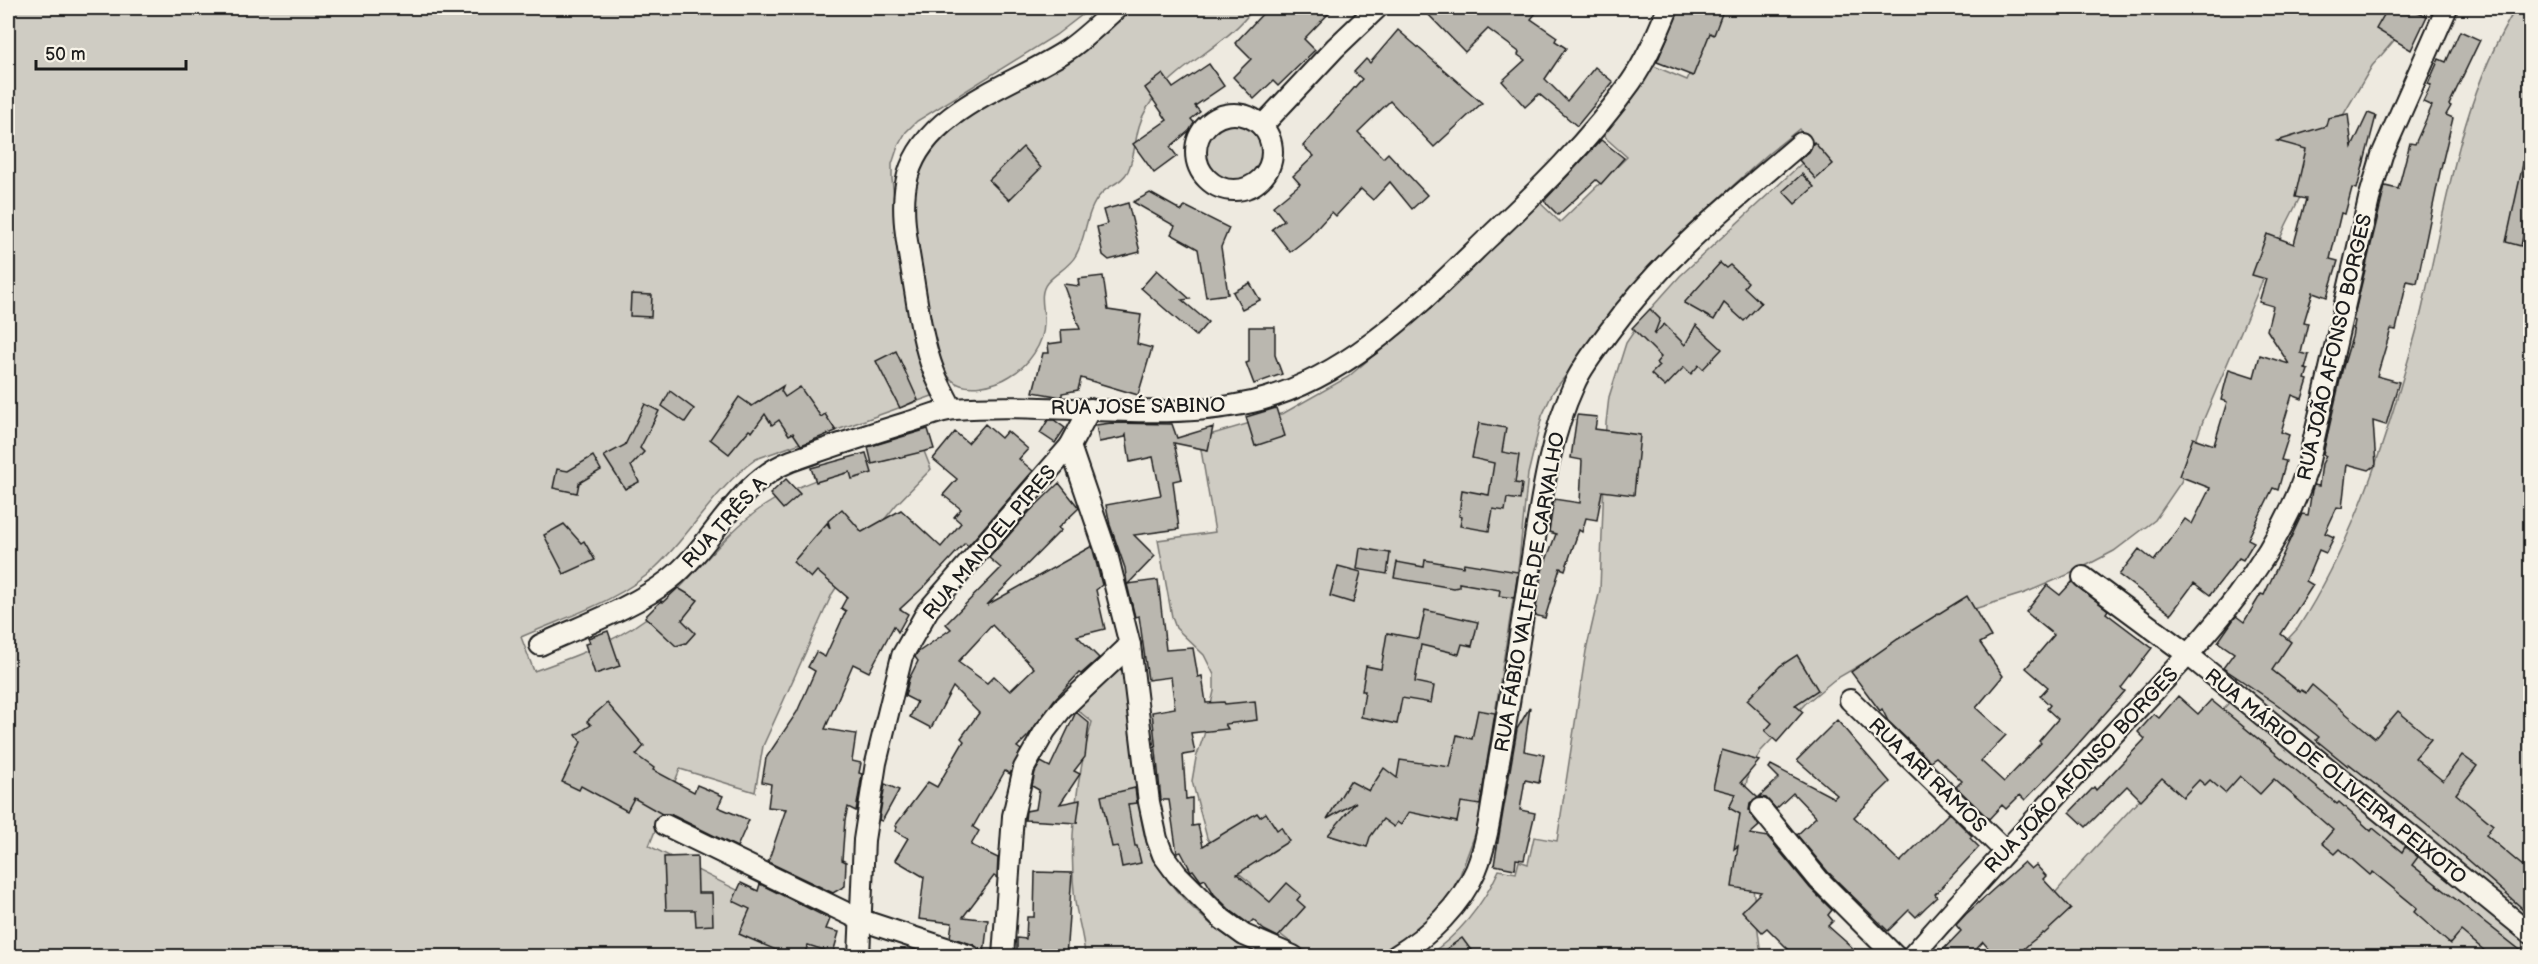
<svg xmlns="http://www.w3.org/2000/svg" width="2538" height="964" font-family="'Balsamiq Sans',sans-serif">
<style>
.green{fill:#cfccc3;stroke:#767470;stroke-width:1.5}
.building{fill:#bab7af;stroke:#1c1c1c;stroke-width:1.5;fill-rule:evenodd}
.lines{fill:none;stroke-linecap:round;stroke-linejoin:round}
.minor-casing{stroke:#1c1c1c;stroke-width:24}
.minor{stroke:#f7f3e8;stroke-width:20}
.labels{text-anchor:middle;stroke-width:4.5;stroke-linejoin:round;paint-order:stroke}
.street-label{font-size:20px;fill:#1c1c1c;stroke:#f7f3e8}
</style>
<rect width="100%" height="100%" fill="#eeeae0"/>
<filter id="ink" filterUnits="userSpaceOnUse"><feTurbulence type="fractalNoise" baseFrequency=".0167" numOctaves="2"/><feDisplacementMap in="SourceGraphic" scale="12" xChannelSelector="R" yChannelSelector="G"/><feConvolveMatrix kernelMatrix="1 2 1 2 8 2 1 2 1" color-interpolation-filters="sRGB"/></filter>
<g filter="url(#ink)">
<g class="green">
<path d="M8 8H1091L1056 35 917 121 906 132 898 146 892 164V179L897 223 935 395 756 459C715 488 692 533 656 567 620 601 566 617 521 637L534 671C579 655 624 639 660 607 696 575 724 533 764 506 811 475 869 463 922 446L931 469 896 505 863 546 832 594 763 746 755 792 680 769 649 846 785 914 776 956H8Z"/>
<path d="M1131 8H1254C1225 48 1174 65 1147 108 1134 129 1137 151 1128 171 1122 183 1109 185 1101 194 1085 211 1087 236 1076 255 1069 268 1056 272 1047 283 1038 294 1045 310 1044 323 1044 344 1028 366 1010 376 996 385 966 393 952 380 928 360 923 286 918 254 916 240 911 224 912 209 913 191 917 171 926 155 951 113 1007 97 1047 73 1077 54 1105 31 1131 8Z"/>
<path d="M1720 8H2422L2372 66 2332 134 2286 225 2203 421 2181 482 2155 520 2114 551 2074 572 2025 593 1955 615 1891 647 1834 680 1805 704 1761 751 1748 774 1743 803 1761 956H1427C1459 935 1483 905 1499 870L1516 873 1519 861 1528 864 1534 837 1557 841 1586 651 1600 590 1606 423 1609 397 1626 343 1645 315 1680 276 1814 152 1799 129 1768 154 1684 230 1652 265 1553 392 1542 416 1528 474 1519 561 1477 829 1460 875 1448 898 1429 921 1398 948 1384 956H1321L1297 947 1281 935 1269 921 1251 883 1227 864 1215 850 1207 838 1192 781 1196 758 1204 735 1214 691V675L1204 655 1176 628 1172 617 1158 540 1215 532 1199 438 1284 413 1348 377 1387 344 1537 200 1560 222 1627 157 1600 133 1649 64 1687 80Z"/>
<path d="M2516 8H2530V956H2001L2080 864 2298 628C2348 550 2378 464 2404 374 2411 350 2419 325 2424 300 2447 200 2462 96 2516 8Z"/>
<circle cx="1234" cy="151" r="34"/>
<path d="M1122 662 1140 813C1143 830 1146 847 1155 862 1177 897 1225 944 1266 956H1085C1084 937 1078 920 1075 902 1068 844 1076 777 1092 722L1075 708Z"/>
</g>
<g class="building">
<polygon points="1268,8 1334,8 1304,39 1315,50 1278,86 1273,81 1254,99 1233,77 1251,59 1235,43"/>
<polygon points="1422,8 1540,8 1531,19 1557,37 1555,41 1566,48 1545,79 1567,101 1595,67 1613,82 1577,126 1539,94 1525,107 1502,81 1525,60 1518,55 1519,52 1488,29 1465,52"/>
<polygon points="1680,8 1724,8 1714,35 1710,33 1693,76 1657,62"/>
<polygon points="2388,8 2409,8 2427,16 2411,50 2376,29"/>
<polygon points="1398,30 1482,103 1434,147 1390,101 1388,103 1358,132 1383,158 1388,153 1427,195 1412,209 1390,182 1373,200 1361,189 1336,216 1332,212 1309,237 1290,252 1272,229 1284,220 1273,206 1300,184 1293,176 1314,156 1303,146 1362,79 1354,72 1366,59 1370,63"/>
<polygon points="2460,31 2480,40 2449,105 2451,106 2446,115 2453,118 2440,172 2417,283 2407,281 2396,330 2391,329 2377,376 2399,382 2386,425 2373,421 2376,465 2369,470 2347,464 2342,508 2337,507 2325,533 2334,537 2326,553 2319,550 2306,581 2313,585 2281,634 2291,642 2272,670 2300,692 2301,690 2306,693 2312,685 2375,738 2398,711 2431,739 2415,758 2443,781 2462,755 2477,766 2456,794 2493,825 2486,835 2530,872 2530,915 2438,834 2349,764 2348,766 2316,740 2319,737 2278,705 2223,668 2234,653 2218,642 2236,616 2244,622 2261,594 2264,595 2302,514 2308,515 2312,490 2314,485 2319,486 2322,464 2326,456 2323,454 2343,367 2352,337 2355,321 2353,320 2385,186 2398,189 2410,143 2415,144 2432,106 2423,102 2431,85 2428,84 2439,59 2446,62"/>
<polygon points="1209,64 1224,86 1195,106 1200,112 1191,119 1196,125 1170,147 1177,156 1154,173 1133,144 1167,120 1145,88 1163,74 1173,88"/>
<polygon points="2368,113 2376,116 2357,189 2352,188 2345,214 2341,213 2330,259 2338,261 2327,297 2313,292 2304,322 2308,323 2301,353 2309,355 2305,369 2308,370 2305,379 2308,380 2302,399 2292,395 2281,432 2289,435 2281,460 2286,461 2278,490 2273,488 2248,539 2254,542 2243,560 2239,558 2210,595 2194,583 2171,614 2119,575 2139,549 2154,561 2185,519 2192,524 2210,488 2179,476 2193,438 2214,445 2227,402 2221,400 2229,369 2254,377 2260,355 2289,364 2267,330 2273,306 2259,302 2266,279 2252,275 2267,234 2294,244 2306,199 2295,197 2306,149 2277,141 2326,126 2328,118 2348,114 2352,147"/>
<polygon points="1601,140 1624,158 1601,184 1596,180 1558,215 1544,201"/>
<polygon points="1814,142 1833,164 1816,179 1799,160 1809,152"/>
<polygon points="1023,147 1041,168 1009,200 989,180"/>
<polygon points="2523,164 2530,165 2530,203 2521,246 2506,242"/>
<polygon points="1802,174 1814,187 1795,204 1783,191"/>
<polygon points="1150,193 1182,211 1185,206 1229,228 1221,247 1228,294 1206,297 1198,249 1171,234 1175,226 1133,202"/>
<polygon points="1128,203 1140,252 1109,260 1103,255 1097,227 1107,224 1103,210"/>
<polygon points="1720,263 1726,268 1730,265 1748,282 1744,287 1761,303 1744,321 1724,303 1714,320 1684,303"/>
<polygon points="1157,270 1190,299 1182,300 1208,322 1196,336 1141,288"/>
<polygon points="1103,276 1108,310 1141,315 1137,344 1152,348 1138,395 1081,378 1078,390 1062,393 1062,397 1033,392 1043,353 1049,353 1048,344 1062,342 1061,330 1080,329 1063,284 1079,286 1078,279"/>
<polygon points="1250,283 1260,300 1242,309 1233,292"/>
<polygon points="631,294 652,295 651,317 630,316"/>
<polygon points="1650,309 1660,319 1654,335 1664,324 1685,345 1696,325 1722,349 1703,369 1699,365 1691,374 1684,367 1665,387 1651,374 1659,366 1656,363 1661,357 1632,328"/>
<polygon points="1249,327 1275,327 1275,355 1282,374 1254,384 1246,363 1249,362"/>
<polygon points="896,351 918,400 900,408 876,361"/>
<polygon points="783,386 781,391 785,397 800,387 821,417 825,414 836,431 801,445 793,433 789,435 779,420 772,425 765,414 752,432 749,430 729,454 710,439 739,397 752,406"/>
<polygon points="670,391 694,409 685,422 662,406"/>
<polygon points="645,404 659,411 640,448 644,452 631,466 639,482 625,489 604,456 625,445"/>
<polygon points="1276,408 1285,436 1255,446 1246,417"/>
<polygon points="1577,415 1597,417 1595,429 1640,435 1634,495 1602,491 1597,520 1586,518 1582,532 1579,530 1565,570 1560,568 1545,618 1535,615 1542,571 1556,534 1549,532 1554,499 1580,503 1582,460 1571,458"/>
<polygon points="1048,420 1054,420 1065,428 1055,443 1040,433"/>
<polygon points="1111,423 1172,424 1177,438 1213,427 1208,450 1174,443 1182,479 1173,481 1179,529 1134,535 1155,556 1128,584 1158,580 1166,650 1193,648 1198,677 1202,676 1206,703 1224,702 1225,704 1255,701 1257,720 1225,724 1228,729 1191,733 1195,753 1183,755 1186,799 1192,798 1192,826 1198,825 1203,846 1257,813 1260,817 1266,813 1277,830 1281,827 1289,841 1237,874 1270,902 1287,883 1301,895 1297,900 1305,907 1278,937 1264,930 1253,920 1249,924 1230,910 1214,894 1205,879 1201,881 1193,870 1191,871 1181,852 1177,853 1169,800 1161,800 1152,712 1175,708 1171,677 1148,680 1139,616 1135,617 1127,584 1125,568 1110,525 1106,505 1161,495 1153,457 1130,462 1126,435 1125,437 1099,442 1096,425"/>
<polygon points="1479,423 1506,428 1502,452 1519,455 1515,483 1522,484 1520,500 1507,498 1505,511 1493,509 1489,531 1460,526 1462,517 1459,516 1462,490 1489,495 1494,463 1472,458"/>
<polygon points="985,424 1001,438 1007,431 1028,449 1019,459 1033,471 968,546 965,543 926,585 900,609 908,614 898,632 894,626 869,672 853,664 825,729 856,734 852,761 861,763 859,773 862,774 856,811 848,807 845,820 842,860 846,862 845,886 833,893 768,862 786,809 768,807 771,784 762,782 766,758 797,712 815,671 808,667 816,652 825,657 846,611 841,608 847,597 817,571 811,578 793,562 827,523 830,528 828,521 842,509 862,532 901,510 941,547 961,523 954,517 961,509 943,495 957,479 933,459 955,432 968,443"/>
<polygon points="928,429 934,449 872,464 868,447"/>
<polygon points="866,453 872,473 852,479 850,472 816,482 811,468"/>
<polygon points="593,456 601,470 579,483 577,493 553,488 557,469 568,471"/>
<polygon points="786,479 800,494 783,509 770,494"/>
<path d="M1059 483 1079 508 1058 528 1061 530 987 605 1092 546 1102 585 1096 590 1105 629 1077 636 1099 658 1081 674 1079 673 1054 700 1028 736 1017 747 1021 750 1010 774 1005 771 973 827 979 831 971 845 998 858 997 878 994 876 963 917 988 920 984 953H981L974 945 950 937 952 923 919 919 924 877 895 860 908 838 895 831 897 827 895 826 928 782 937 787 964 741 961 738 979 713 953 687 931 728 910 717 917 702 905 696 909 679 918 661 915 657 917 653 951 629 946 624 1001 568 989 558 1029 512ZM992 625 1034 668 1010 691 994 676 987 683 958 662Z"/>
<polygon points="564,524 581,543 584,541 595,560 564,574 544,535"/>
<polygon points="1360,548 1390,553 1387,574 1357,569"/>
<polygon points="1425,560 1463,567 1464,563 1518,572 1514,598 1499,596 1500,590 1459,583 1459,587 1453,588 1394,578 1397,562 1424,567"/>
<polygon points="1338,566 1361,572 1353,603 1330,596"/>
<polygon points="2072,582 2108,610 2106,613 2152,648 2121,688 2125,691 2062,762 2025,800 2020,795 2006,809 2002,805 1989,819 1956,787 1962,781 1936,757 1930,761 1888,721 1882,709 1880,711 1851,672 1898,639 1967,596 1991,637 1980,643 2003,676 1976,708 2006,735 1981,761 2004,782 2041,743 2039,741 2058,719 2047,709 2050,705 2040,696 2048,687 2026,668 2054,635 2026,612 2047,585 2060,595"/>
<polygon points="678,588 698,600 682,620 695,633 686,643 676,646 645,617 661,601 663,602"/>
<polygon points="1425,610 1478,622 1472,646 1462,644 1459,654 1421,645 1415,682 1434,686 1431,703 1402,698 1397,724 1361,717 1365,691 1362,691 1366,666 1381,669 1387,633 1419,639"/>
<polygon points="608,631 620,666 595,674 585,644 590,643 588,638"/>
<polygon points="1797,655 1818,690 1795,705 1803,712 1777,742 1765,731 1772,723 1747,700 1780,666"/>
<polygon points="2178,696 2198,714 2211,700 2337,804 2339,802 2371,831 2373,828 2402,852 2405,847 2418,857 2412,865 2529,957 2492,957 2461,931 2450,944 2414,912 2417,908 2373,872 2370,875 2340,849 2335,854 2322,843 2333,830 2274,779 2260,794 2240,776 2225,793 2210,780 2205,785 2199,780 2183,797 2162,778 2141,800 2127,786 2086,827 2070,812 2094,787 2096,790 2145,739 2138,732 2154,714 2159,718"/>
<polygon points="607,703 644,746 636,755 654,768 653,770 694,792 697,785 723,796 718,807 749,820 737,847 670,814 662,814 634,798 627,811 581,786 579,790 562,782 581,742 576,735 591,725 587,721"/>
<polygon points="1530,707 1524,751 1544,755 1539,783 1525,780 1520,810 1535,813 1524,860 1516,859 1515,869 1494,865 1517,729"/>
<polygon points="1478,710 1495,713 1480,805 1461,802 1457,822 1409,812 1401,825 1397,822 1394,827 1383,819 1370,837 1367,847 1328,835 1356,802 1327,819 1350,781 1369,791 1384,768 1397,778 1400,760 1450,767 1457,735 1472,739"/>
<polygon points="1076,712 1089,723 1085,757 1074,771 1080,774 1060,804 1080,800 1077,823 1025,820 1026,811 1036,809 1039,790 1032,786 1035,772 1041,762 1050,767"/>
<polygon points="1837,720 1890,782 1854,817 1900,862 1949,813 1972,836 1970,838 1979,847 1935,894 1937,897 1926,907 1916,917 1909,910 1888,931 1828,872 1797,835 1816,817 1793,793 1776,809 1766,798 1759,797 1779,778 1769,768 1771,765 1834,798 1837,795 1797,760"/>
<polygon points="1722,750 1759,761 1741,782 1758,798 1750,804 1749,810 1759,826 1750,834 1768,837 1810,888 1832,910 1828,915 1833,921 1828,926 1863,957 1796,957 1767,928 1762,932 1742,911 1761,892 1732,887 1738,846 1734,849 1740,814 1729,808 1736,794 1713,788"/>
<polygon points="885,784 899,790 882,821 879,820"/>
<polygon points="1135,788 1137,803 1128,804 1135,846 1137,846 1141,863 1122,867 1118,846 1112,847 1101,796"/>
<polygon points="697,856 698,893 712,893 713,925 696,926 695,910 666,910 664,857"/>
<polygon points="2024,862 2031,869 2036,865 2046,876 2043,879 2071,909 2044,934 2043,933 2030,943 2015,957 1996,957 1983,942 1969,957 1936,957 1961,931 1956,925 1966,914"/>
<polygon points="1035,872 1072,873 1066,957 1017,957 1017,938 1026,939 1027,917 1034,917"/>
<polygon points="741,883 758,891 760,884 830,919 826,929 839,932 833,953 808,945 803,957 783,957 775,952 776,950 739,934 750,909 733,901"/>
<polygon points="1462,938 1476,957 1435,957"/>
</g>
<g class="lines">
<defs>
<g id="minor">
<circle cx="1234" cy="152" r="38"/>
<polyline points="1262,126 1335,48 1377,8"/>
<path d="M952 409C946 397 939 385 934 372 921 339 917 300 911 266 906 238 900 203 908 175 927 108 1017 84 1069 49 1086 37 1102 21 1117 8"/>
<polyline points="1090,409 1070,446 1107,554 1130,645 1149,802 1157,839 1163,855 1177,874 1222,919 1244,935 1293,956"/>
<polyline points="2083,577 2187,654 2530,933"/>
<path d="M540 645C581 626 633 608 669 580 714 545 736 482 791 461 830 447 870 434 909 422 924 418 940 410 955 409 1051 401 1158 423 1252 402 1347 380 1419 305 1487 239 1539 190 1590 140 1631 82 1647 59 1658 33 1668 8"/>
<polyline points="1850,700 2005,851"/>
<polyline points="1761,809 1819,880 1895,956"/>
<polyline points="665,825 861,920 970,956"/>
<polyline points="859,956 864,840 876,763 902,656 928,610 1070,446"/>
<polyline points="1003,956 1013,816 1024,768 1045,731 1062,709 1130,645"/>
<path d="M1396 956C1429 936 1460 906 1476 870 1489 839 1492 801 1498 767 1511 695 1522 623 1533 551 1542 495 1550 437 1574 385 1582 366 1596 350 1608 333 1663 257 1730 204 1801 143"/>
<path d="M1912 956C1976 884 2041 812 2107 741 2184 658 2270 579 2307 469L2369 199 2382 155 2447 8"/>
</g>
</defs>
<use href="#minor" class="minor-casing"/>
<use href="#minor" class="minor"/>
</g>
</g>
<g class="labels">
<g class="street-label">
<text transform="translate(2334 347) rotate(-77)" y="7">RUA JOÃO AFONSO BORGES</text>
<text transform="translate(1138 406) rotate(-1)" y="7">RUA JOSÉ SABINO</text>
<text transform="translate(724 522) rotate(-48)" y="7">RUA TRÊS A</text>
<text transform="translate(989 542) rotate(-50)" y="7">RUA MANOEL PIRES</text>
<text transform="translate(1529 592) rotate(-80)" y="7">RUA FÁBIO VALTER DE CARVALHO</text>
<text transform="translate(2081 770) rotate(-47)" y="7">RUA JOÃO AFONSO BORGES</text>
<text transform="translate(1928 775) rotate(44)" y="7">RUA ARI RAMOS</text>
<text transform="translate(2336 776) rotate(39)" y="7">RUA MÁRIO DE OLIVEIRA PEIXOTO</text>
</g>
</g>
<rect width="2538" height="964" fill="none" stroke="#f7f3e8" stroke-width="30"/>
<rect x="15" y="15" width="2508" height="934" fill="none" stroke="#1c1c1c" stroke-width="2" filter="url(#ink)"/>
<path d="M36 60v9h150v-9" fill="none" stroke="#1c1c1c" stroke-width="3"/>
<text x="45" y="60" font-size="18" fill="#1c1c1c" stroke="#f7f3e8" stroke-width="4.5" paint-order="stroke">50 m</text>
</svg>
